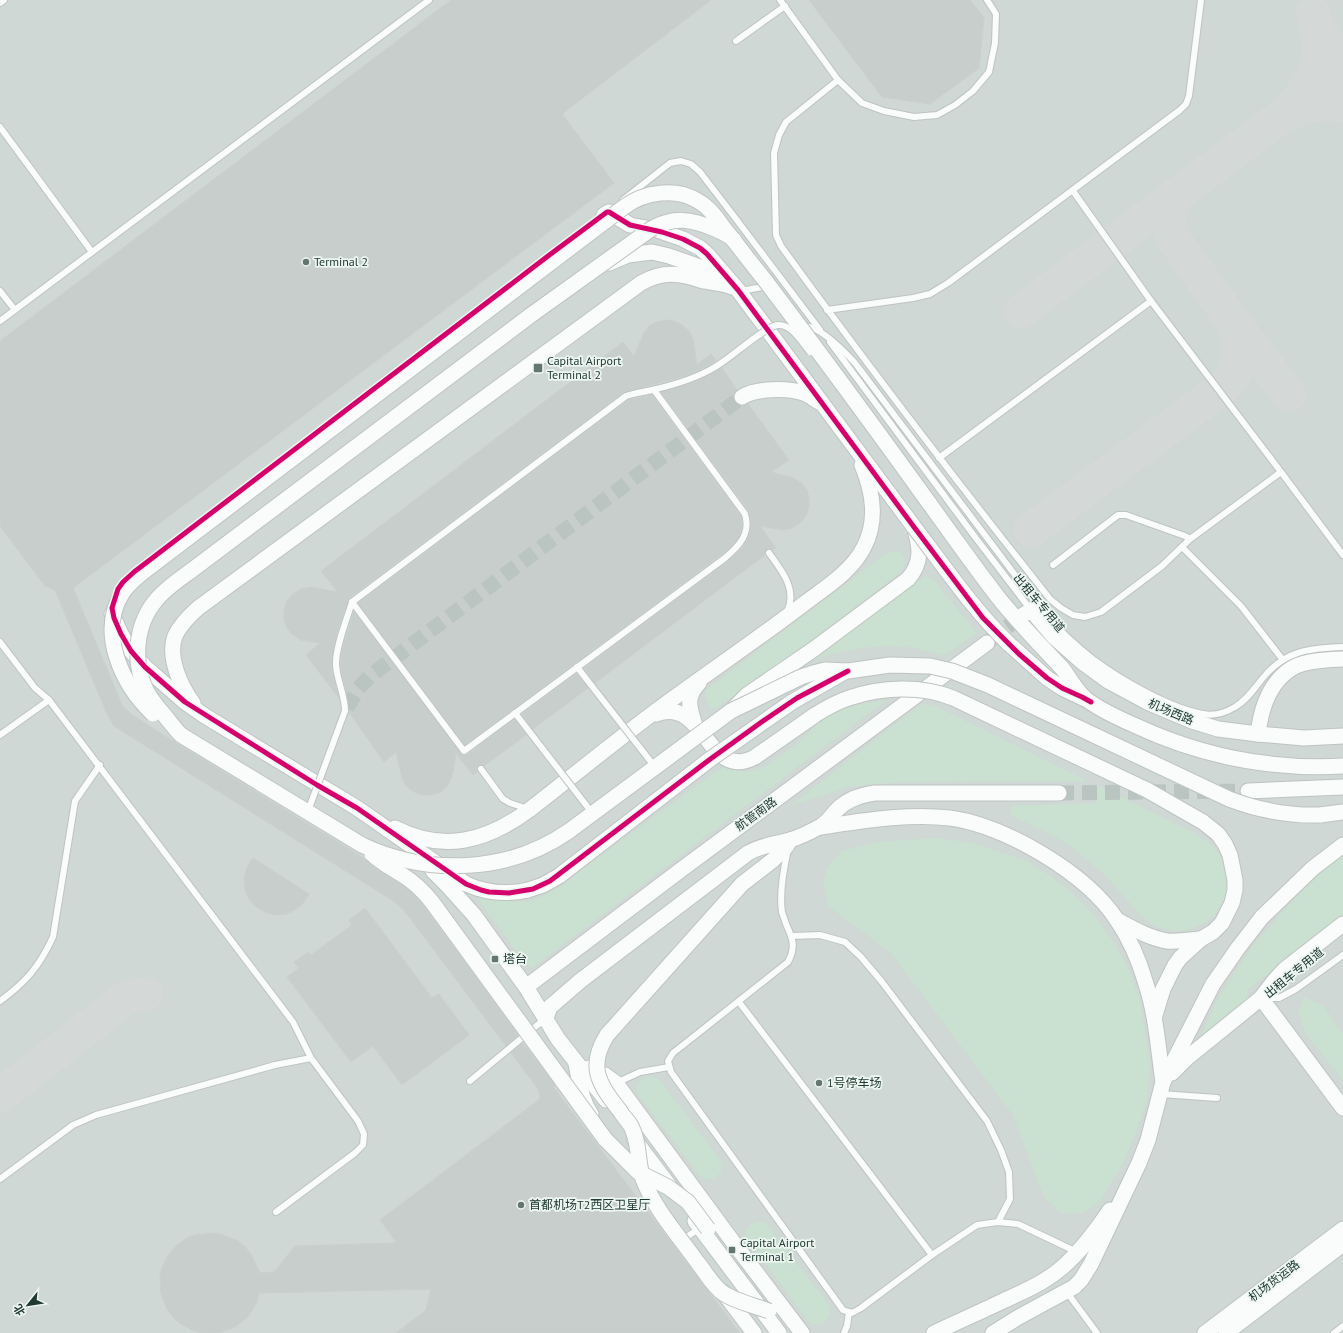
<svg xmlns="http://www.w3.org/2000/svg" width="1343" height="1333" font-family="'PT Sans','Noto Sans SC',sans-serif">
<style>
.built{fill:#cfd8d4}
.green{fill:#cae0d0}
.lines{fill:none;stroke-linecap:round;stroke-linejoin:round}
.taxiway{stroke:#d4d8d6;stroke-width:35}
.building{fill:#c8cecb;stroke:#cad0cd}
.tertiary-tunnel{stroke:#bac4c0;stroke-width:15;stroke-dasharray:15 8;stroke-linecap:butt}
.service-casing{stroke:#bec4c1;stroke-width:8}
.tertiary-casing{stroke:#bec4c1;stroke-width:17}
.service{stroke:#fafbfb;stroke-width:6}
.tertiary{stroke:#fafbfb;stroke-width:15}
.service-bridge-casing{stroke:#bec4c1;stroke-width:8;stroke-linecap:butt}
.tertiary-bridge-casing{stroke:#bec4c1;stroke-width:17;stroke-linecap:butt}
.service-bridge{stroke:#fafbfb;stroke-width:6}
.tertiary-bridge{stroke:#fafbfb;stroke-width:15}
.cycleway-casing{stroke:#eef6f2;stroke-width:8}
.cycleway{stroke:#d6006c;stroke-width:5}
.poi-dot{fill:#647670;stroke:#eef6f2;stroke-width:1.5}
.labels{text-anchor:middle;stroke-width:3.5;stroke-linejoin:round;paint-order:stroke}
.poi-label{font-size:12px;fill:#203932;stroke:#eef6f2;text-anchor:start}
.street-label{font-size:12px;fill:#203932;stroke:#eef6f2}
</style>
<rect width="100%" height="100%" fill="#e1e7e4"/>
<rect class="built" x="0" y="0" width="1343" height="1333"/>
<g class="green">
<polygon points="897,550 902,553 905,563 900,573 793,654 716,708 711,709 705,697 706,690 885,554"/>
<path d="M925 576 933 579 977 633 944 656C934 653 924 650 914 648 879 642 845 650 812 660Z"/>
<path d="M886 700 532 968 523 961 478 899 480 896 515 902 535 900 560 887 600 856 724 766C749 778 764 768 783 754 789 749 795 746 800 741 811 732 817 721 830 715 844 707 870 702 886 700Z"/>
<polygon points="921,704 935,706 1088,781 900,782 848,787 790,806"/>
<polygon points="1097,785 1194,833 1211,844 1225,863 1229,886 1225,898 1216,914 1204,923 1188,930 1176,931 1156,927 1142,917 1105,875 1073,848 1054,836 1010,815 1012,806 1097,803"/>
<polygon points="936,838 973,843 1027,861 1054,878 1080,900 1099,921 1115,944 1130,972 1141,1004 1150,1064 1147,1101 1139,1125 1122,1165 1098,1204 1082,1213 1061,1213 1046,1199 1039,1185 1013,1115 890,952 828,906 823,883 828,866 842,851 878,842"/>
<polygon points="1343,854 1343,916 1247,990 1248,1001 1200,1037 1219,996 1252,947 1277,918 1321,872"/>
<polygon points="1304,997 1324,1006 1343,1034 1343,1081 1305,1032 1298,1012"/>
<polygon points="649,1076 659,1079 722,1162 721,1172 715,1178 708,1180 700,1176 637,1093 636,1090 638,1083 646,1077"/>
<path d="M757 1222H765L829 1305V1316C825 1324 817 1326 809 1322L748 1240 745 1236V1232L751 1225Z"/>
</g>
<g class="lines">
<g class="taxiway">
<polyline points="1319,26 1343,76"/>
<path d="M1281 117C1287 112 1293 107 1297 102 1308 88 1318 68 1319 50 1320 38 1316 25 1313 13"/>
<path d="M1180 193C1169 211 1164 218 1173 238L1229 316 1289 395"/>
<path d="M1021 311 1281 117C1303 106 1318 102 1343 104"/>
<polyline points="1031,530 1225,386 1233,376 1238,362 1238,345 1236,330 1229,316"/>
<polyline points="0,1096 127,997 146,994"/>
</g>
</g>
<g class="building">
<polygon points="451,0 711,0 562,114 614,183 73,588 123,707 127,710 131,714 176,743 364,858 374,868 410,891 425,908 518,1035 506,1046 407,914 395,902 114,726 107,714 55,590 45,586 0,526 0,341"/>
<polygon points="809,0 970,0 984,18 979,68 930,104 882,97"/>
<polygon points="666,320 674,321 682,325 689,331 693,339 697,365 711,354 716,361 699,370 684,376 624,392 349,598 337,632 332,658 332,672 339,698 306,655 320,643 301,640 293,635 287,628 284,619 284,610 287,601 293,594 301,589 310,587 338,592 321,571 623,342 634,356 644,333 649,326 657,322"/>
<polygon points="722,368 737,390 733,396 734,401 737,405 741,406 748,404 789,460 771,472 793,478 801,483 807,490 809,499 809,508 806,516 800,523 792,528 783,530 760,526 776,548 773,550 769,549 766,550 765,553 765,555 595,683 584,668 728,561 743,547 749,535 751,521 749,511 661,392 695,382"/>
<polygon points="652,395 741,516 742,527 739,537 732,546 722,554 465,745 358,603 628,400"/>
<polygon points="354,612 462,755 467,755 514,719 526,735 484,766 481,765 478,766 477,769 477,772 473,775 456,754 452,777 448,785 441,792 432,795 423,795 414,792 406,786 402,778 396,752 384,762 349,712 348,699 341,670 341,659 344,643"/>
<polygon points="576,674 588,688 533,729 522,714"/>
<polygon points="253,858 309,894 303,903 295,910 286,914 275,915 265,912 256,907 249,899 245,889 244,878 247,867"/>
<polygon points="365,908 432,998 439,994 469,1035 402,1085 373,1046 351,1062 287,977 299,968 294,962 308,952 311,955 352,925 349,920"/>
<polygon points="523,1043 554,1084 554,1088 740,1333 396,1333 426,1310 431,1289 259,1293 257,1302 248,1317 235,1327 218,1333 203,1333 194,1331 178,1322 172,1316 167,1309 161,1294 160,1278 161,1270 167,1257 176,1246 187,1238 195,1235 212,1233 221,1234 238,1241 245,1247 251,1254 260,1273 274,1272 295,1246 397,1243 380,1220 540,1099 539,1090 511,1053"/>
</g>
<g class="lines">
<g class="tertiary-tunnel">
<polyline points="989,641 1023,615"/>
<polyline points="347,708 358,689 370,676 742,397"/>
<polyline points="1059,793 1248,791"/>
</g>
<defs>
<g id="service">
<polyline points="780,0 838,80 862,103 884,111 914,117 937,115 955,105 973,91 989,72 995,43 996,14 987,0"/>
<polyline points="0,3 4,0"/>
<polyline points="736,41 785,6"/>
<path d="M838 80 786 122 779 135 774 153 776 235 781 246C868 366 958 483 1050 599L1061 608 1073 615 1085 617 1101 612 1162 566 1190 539 1281 472"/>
<polyline points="0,127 92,252"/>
<polyline points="1073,191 1151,301 1281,472 1343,555"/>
<polyline points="623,200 670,163 681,161 691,164 700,172 733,215 820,330"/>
<polyline points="0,291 15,310"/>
<polyline points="741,291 762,287 767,288"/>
<polyline points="827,310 913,298 930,294 948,283 1180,110 1186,104 1189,96 1201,0"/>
<polyline points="0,321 429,0"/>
<path d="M802 325C807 327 812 327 817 330 831 338 844 351 855 363L1043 612C1058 629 1076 646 1094 660 1121 680 1169 708 1203 714 1214 716 1225 713 1235 707 1246 701 1254 689 1262 679 1284 651 1309 648 1343 647"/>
<polyline points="830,342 975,537 1031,610"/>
<polyline points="939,458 1151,301"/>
<polyline points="1182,547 1241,606 1283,660"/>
<path d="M769 553C781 570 798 589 787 612"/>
<polyline points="1053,565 1118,515 1126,515 1185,536 1190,539"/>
<polyline points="0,642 35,688 49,700"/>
<polyline points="0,735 49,700 293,1022 311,1058"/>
<polyline points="481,769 503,799 510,803 528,809"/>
<path d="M788 849C784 867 779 893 782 912 783 916 785 920 786 924 793 939 796 947 788 962L673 1053 668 1061 671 1072 843 1310 852 1313 861 1308 932 1255 977 1225 998 1222 1018 1224 1077 1252"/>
<polyline points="792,936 820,935 845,942 861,957 882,982 987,1121 1001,1150 1009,1172 1010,1199 998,1222"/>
<polyline points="1264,998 1279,998 1296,989 1343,955"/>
<path d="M0 1001C26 982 39 967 53 937L75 801 100 765"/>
<polyline points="739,1002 932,1255"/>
<polyline points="470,1081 546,1018"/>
<polyline points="616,1083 640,1072 669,1067"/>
<polyline points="1161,1094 1217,1098"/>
<polyline points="0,1179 73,1125 96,1115 275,1065 311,1058 358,1121 364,1134 363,1145 355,1153 276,1212"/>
<polyline points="684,1239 701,1227"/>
<polyline points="1066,1291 1097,1333"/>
<polyline points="844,1333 847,1326 849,1312"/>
<polyline points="1334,1333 1343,1326"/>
</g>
<g id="tertiary">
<path d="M604 215 609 212 630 225 657 230 683 239 700 248 707 254 738 290 914 527C920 546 923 562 908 579L814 649 747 695 734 708"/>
<polyline points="609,263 628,255 652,252 669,256 714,272 724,277"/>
<path d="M742 397C756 388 788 388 803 393 809 395 814 399 819 402"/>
<path d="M929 503C953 536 976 569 1001 601 1020 624 1041 646 1062 668 1070 678 1076 691 1086 699 1100 710 1118 718 1134 725 1200 756 1270 770 1343 766"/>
<path d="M112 614 121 634 131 651 145 667 185 702 205 716 357 808 466 884C486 893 506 895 528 890"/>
<polyline points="1023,615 1031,610 1055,638 1082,662 1108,681 1147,702 1192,721 1218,729 1258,734 1304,738 1343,736"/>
<polyline points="1008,643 1047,678 1062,688 1085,699"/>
<path d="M193 703C181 687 167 657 175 636 180 625 189 616 198 608L641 283C656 274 670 272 686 276 693 277 698 280 704 281 714 283 723 283 732 287"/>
<path d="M656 714C705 695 707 783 755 757L815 715"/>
<path d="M694 722C689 706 686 697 699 683"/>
<path d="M1258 734C1261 708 1269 681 1294 667 1305 661 1331 659 1343 659"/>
<polyline points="1147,790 1203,822 1218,834 1225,844 1230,855 1235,880 1235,890 1232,903 1222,923 1213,932 1201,939 1180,958 1175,965 1163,989 1155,1015"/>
<polyline points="1248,791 1343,787"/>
<polyline points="1320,815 1343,812"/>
<path d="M820 827C862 821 907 813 950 818 1006 826 1086 873 1117 920 1129 938 1139 960 1145 981 1156 1013 1158 1048 1163 1082"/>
<path d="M395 828C444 853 487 841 529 810 569 779 608 747 648 717 700 678 754 642 805 603 826 587 852 571 864 547 878 520 873 492 862 465"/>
<polyline points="433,871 447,885 474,915 526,987 558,1039 606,1100"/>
<path d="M1117 920C1132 928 1149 938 1167 941 1178 942 1190 940 1201 939"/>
<polyline points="526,987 682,869 987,643"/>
<polyline points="1261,998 1343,1108"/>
<path d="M546 1018 550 1007 580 981 748 853C762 845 775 844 790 840 800 837 812 831 821 826 827 822 830 818 834 813 844 801 860 795 875 793H1059"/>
<polyline points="607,1035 742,884 773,860 786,847 790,840"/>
<path d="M576 1064C580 1081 580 1099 591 1114"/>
<polyline points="589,1068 605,1075 616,1083 736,1246 802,1333"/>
<polyline points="1172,1073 1187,1058 1261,998 1274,981 1284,970 1343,924"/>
<polyline points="634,1139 674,1192"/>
<polyline points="695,1221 779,1333"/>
<polyline points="723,1292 754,1333"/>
<path d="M934 1333C957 1322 980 1312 1003 1301 1022 1292 1042 1284 1059 1270 1079 1254 1095 1232 1110 1210"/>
<polyline points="993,1333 1017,1318 1074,1287 1081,1280 1091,1264 1139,1163 1148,1140 1163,1082 1213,984 1238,948 1262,917 1313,868 1343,845"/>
<polyline points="1205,1333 1343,1229"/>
<polyline points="1226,1333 1343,1244"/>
</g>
</defs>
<use href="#service" class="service-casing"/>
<use href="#tertiary" class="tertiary-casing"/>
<use href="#service" class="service"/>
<use href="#tertiary" class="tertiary"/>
<defs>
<g id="service-bridge">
<path d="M352 602 464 751 725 558C739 546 751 534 745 514L654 390"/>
<polyline points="577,667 655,767"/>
<polyline points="515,713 593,814"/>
<path d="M308 811 345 711C345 695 337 681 336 665 335 648 347 619 352 602L626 396C634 393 644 392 652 390 674 385 697 378 715 367 730 359 765 326 778 325 792 324 802 343 810 352"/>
</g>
<g id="tertiary-bridge">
<path d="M734 240C729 235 722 232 715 229 691 219 674 216 651 229L531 315 192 570C180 579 166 588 157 599 135 624 132 663 147 692 152 701 159 709 165 716 171 723 175 729 181 735L362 845C428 876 509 873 569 831L731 711 801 677 813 673 825 670 848 671 890 665 930 666 952 671 988 685 1229 799C1258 810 1288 816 1320 815"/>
<path d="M914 527C944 566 972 608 1008 643"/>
<path d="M153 714C122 685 97 632 123 592 131 580 143 572 155 563L624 207C644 192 676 187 698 201 709 207 716 217 723 227 737 244 750 262 764 279 820 353 875 428 929 503"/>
<path d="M815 715C826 708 837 702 849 698 881 687 921 685 953 698L1147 790"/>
<path d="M372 854C381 863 393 869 404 876 415 883 424 892 432 902L605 1139 638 1172 668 1187 688 1202 708 1229"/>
<polyline points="528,890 543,885 559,876 709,760 792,702 846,671"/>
<path d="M607 1035C587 1067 599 1084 620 1111 623 1116 628 1121 631 1126 640 1143 637 1162 643 1179 655 1210 679 1236 698 1263 706 1273 713 1286 723 1293 734 1301 756 1306 769 1311"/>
</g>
</defs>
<use href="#service-bridge" class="service-bridge-casing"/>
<use href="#tertiary-bridge" class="tertiary-bridge-casing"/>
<use href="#service-bridge" class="service-bridge"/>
<use href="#tertiary-bridge" class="tertiary-bridge"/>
<defs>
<polyline id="cycleway" points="848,671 797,698 763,721 709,760 550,881 533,889 509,893 489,892 481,890 466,884 357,808 317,785 185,702 145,667 131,651 121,634 114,618 112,608 118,589 123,582 134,572 548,256 607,212 609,212 630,225 662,232 683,239 700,248 707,254 738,290 914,527 983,618 1019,654 1047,678 1062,688 1082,697 1091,702"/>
</defs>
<use href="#cycleway" class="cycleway-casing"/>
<use href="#cycleway" class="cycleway"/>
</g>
<g class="poi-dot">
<circle cx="306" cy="262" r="4"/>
<rect x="533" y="363" width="10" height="10" rx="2"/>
<rect x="491" y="955" width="8" height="8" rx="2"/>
<circle cx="819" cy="1083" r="4"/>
<circle cx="521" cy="1205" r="4"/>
<rect x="728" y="1246" width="8" height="8" rx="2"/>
</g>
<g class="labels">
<g class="poi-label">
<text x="314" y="266">Terminal 2</text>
<text x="547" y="365">Capital Airport<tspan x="547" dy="14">Terminal 2</tspan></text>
<text x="503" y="963">塔台</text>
<text x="827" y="1087">1号停车场</text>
<text x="529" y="1209">首都机场T2西区卫星厅</text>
<text x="740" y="1247">Capital Airport<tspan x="740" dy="14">Terminal 1</tspan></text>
</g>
<g class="street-label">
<text transform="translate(1039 603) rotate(50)" y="4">出租车专用道</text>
<text transform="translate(1171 712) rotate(23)" y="4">机场西路</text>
<text transform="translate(756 814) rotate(-36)" y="4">航管南路</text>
<text transform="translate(1294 973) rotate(-39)" y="4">出租车专用道</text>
<text transform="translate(1274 1281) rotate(-37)" y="4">机场货运路</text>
</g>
</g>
<g transform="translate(28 1305) rotate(240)" stroke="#eef6f2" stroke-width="3" paint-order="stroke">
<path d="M0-3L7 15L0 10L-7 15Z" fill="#203932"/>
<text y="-6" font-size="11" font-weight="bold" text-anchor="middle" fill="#203932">北</text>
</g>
</svg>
